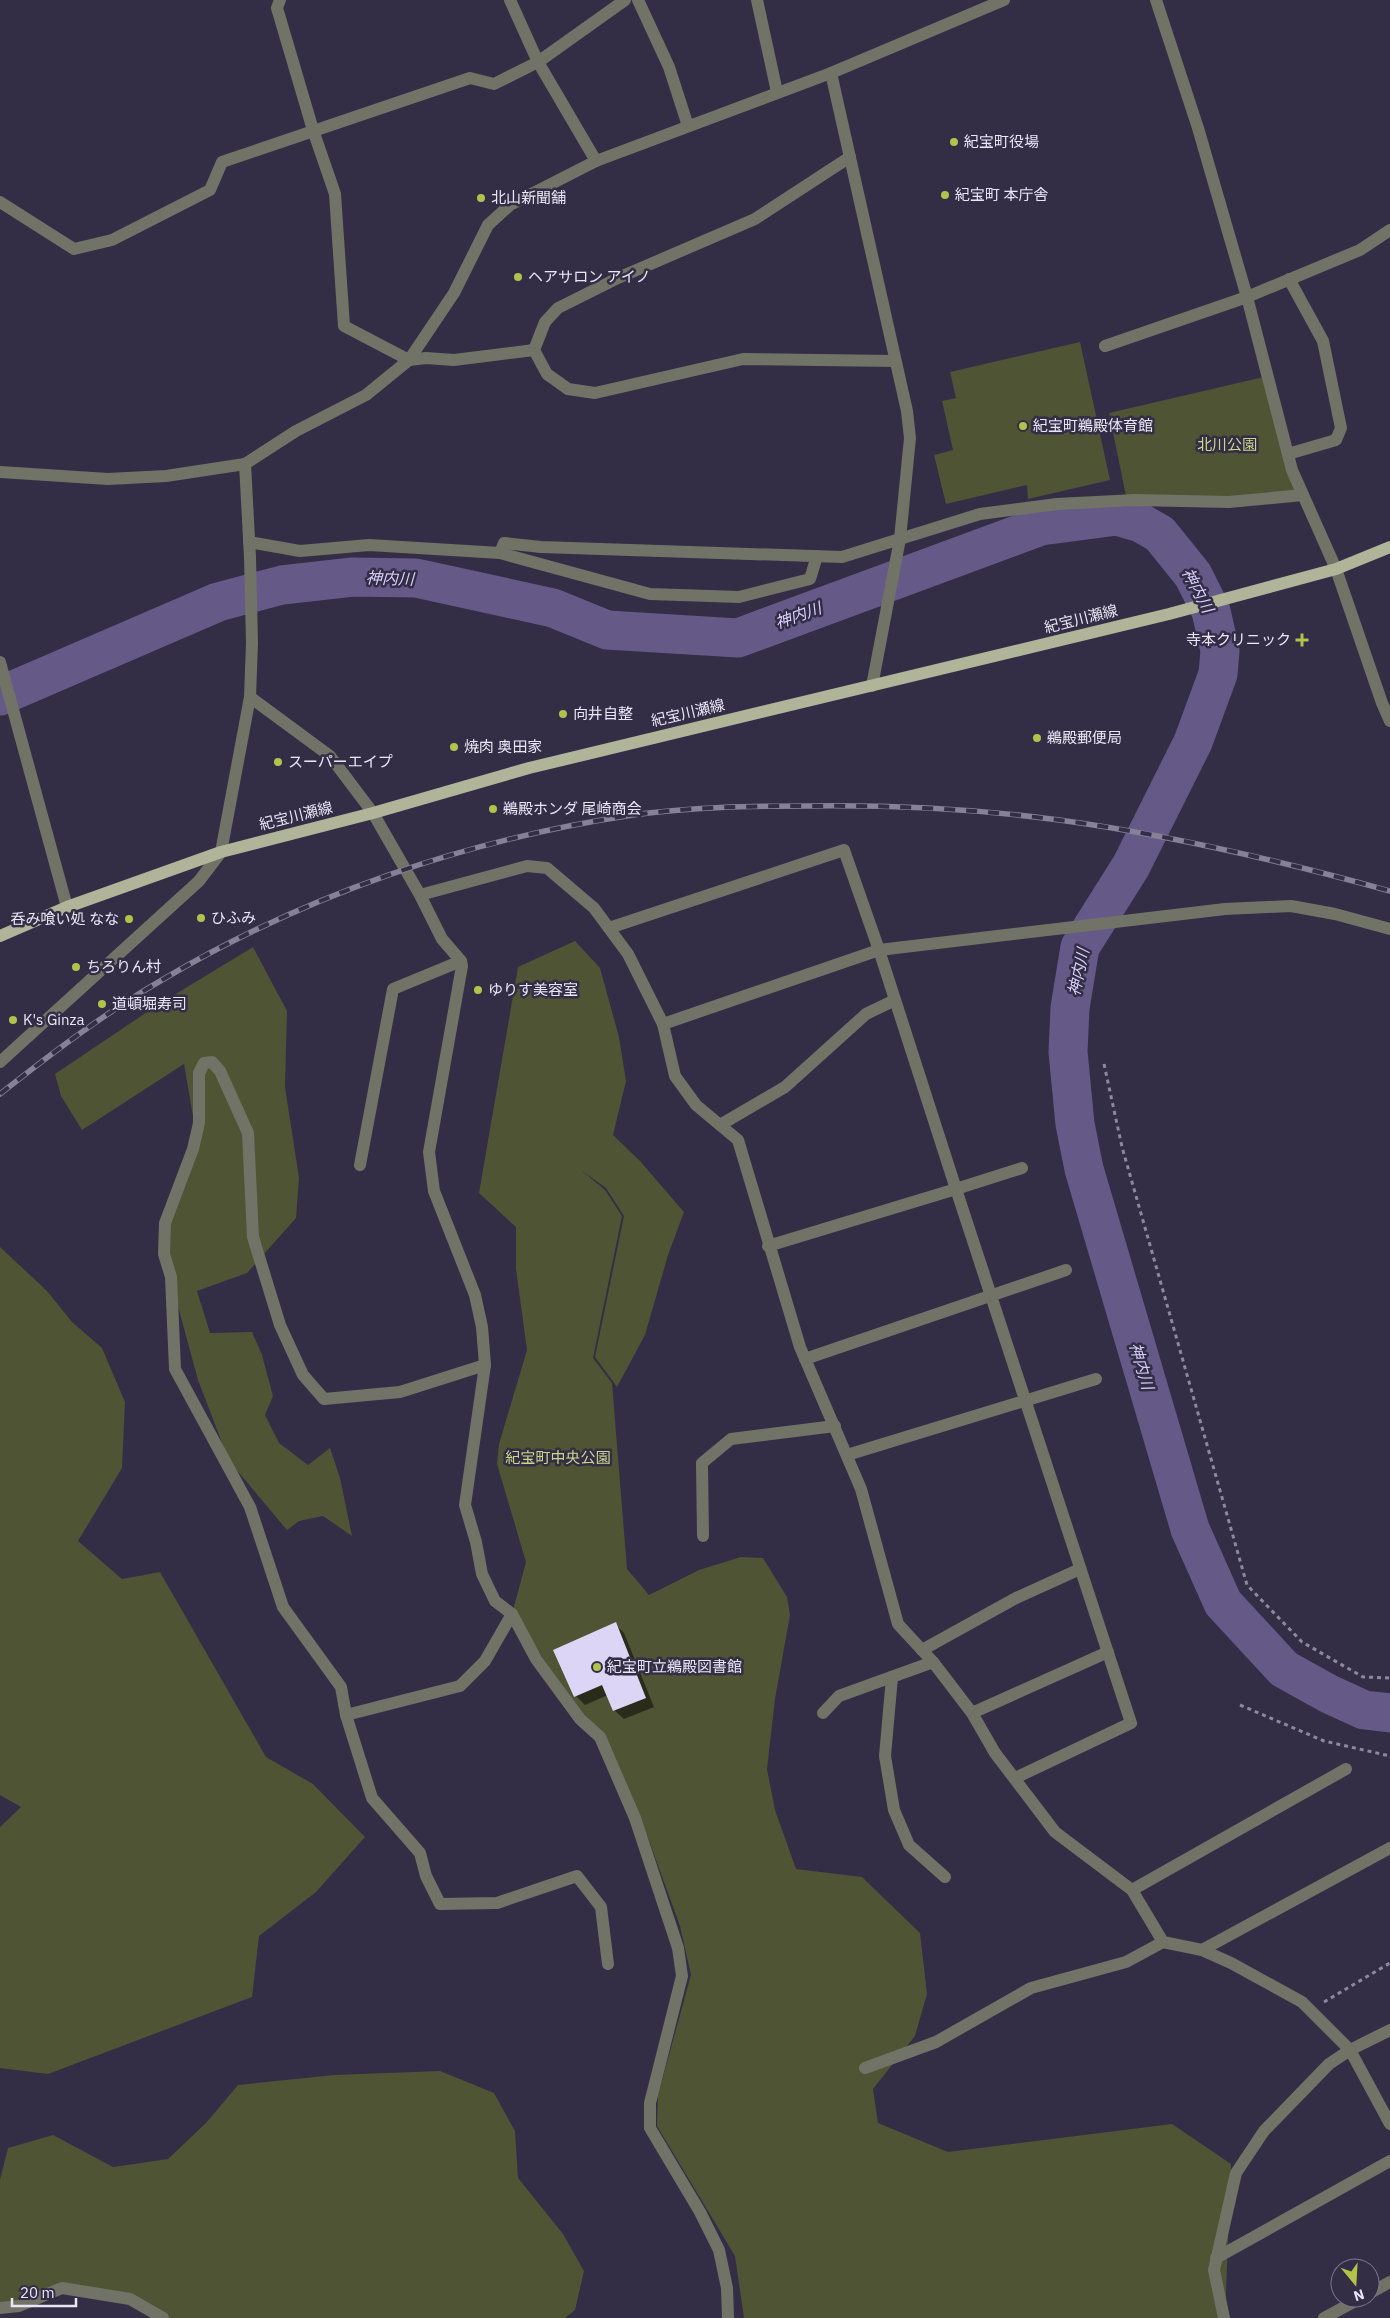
<svg xmlns="http://www.w3.org/2000/svg" width="1390" height="2318" font-family="'IBM Plex Sans','Noto Sans JP',sans-serif">
<style>
.green{fill:#4f5434}
.shadow{fill:#0007}
.lines{fill:none;stroke-linecap:round;stroke-linejoin:round}
.river{stroke:#655988;stroke-width:39}
.building{fill:#dcd5f5}
.path{stroke:#8d889d;stroke-width:3;stroke-dasharray:4 4;stroke-linecap:butt}
.minor{stroke:#717366;stroke-width:12}
.major{stroke:#b0b59a;stroke-width:12}
.rail-casing{stroke:#868196;stroke-width:5.5}
.rail{stroke:#332d46;stroke-width:4;stroke-dasharray:11;stroke-linecap:butt}
.poi-dot{fill:#b3c24b;stroke:#332d46;stroke-width:2}
.labels{text-anchor:middle;stroke-width:5;stroke-linejoin:round;paint-order:stroke}
.poi-label{font-size:15px;fill:#e9e6f6;stroke:#332d46;text-anchor:start}
.park-label{font-size:15px;fill:#cbd786;stroke:#332d46}
.street-label{font-size:15px;fill:#e9e6f6;stroke:#332d46}
.water-label{font-size:16px;font-style:italic;fill:#d9cffd;stroke:#332d46}
</style>
<rect width="100%" height="100%" fill="#332d46"/>
<g class="green">
<polygon points="1080,342 1110,480 1028,499 1027,485 946,504 934,455 953,450 942,401 956,398 950,372"/>
<polygon points="1268,376 1303,495 1127,501 1109,413"/>
<polygon points="575,941 600,968 619,1037 626,1081 613,1135 640,1161 684,1212 668,1255 645,1335 617,1387 595,1357 624,1216 606,1188 581,1170 605,1190 622,1216 593,1358 612,1383 627,1569 649,1595 699,1570 741,1557 763,1558 787,1597 790,1615 775,1699 767,1769 775,1810 796,1869 862,1877 920,1933 927,1994 915,2036 873,2089 878,2123 948,2152 1172,2124 1231,2164 1225,2318 744,2318 735,2256 657,2126 658,2095 691,1975 680,1926 647,1835 602,1742 512,1614 526,1562 497,1464 499,1444 527,1350 516,1269 516,1227 479,1193 518,967"/>
<polygon points="253,947 287,1011 285,1087 299,1178 296,1218 247,1273 197,1291 210,1333 252,1332 262,1355 273,1396 265,1415 279,1443 308,1465 330,1448 340,1478 352,1536 323,1516 299,1521 287,1530 229,1461 198,1380 170,1277 168,1214 196,1134 184,1064 82,1130 61,1096 55,1074 156,1006"/>
<polygon points="0,1247 47,1291 72,1322 102,1348 125,1402 122,1468 78,1541 122,1579 160,1572 266,1757 313,1784 365,1837 316,1892 259,1936 252,1997 48,2074 0,2068 0,1827 21,1807 0,1795"/>
<polygon points="440,2071 494,2093 515,2131 518,2178 563,2234 584,2271 575,2310 565,2318 163,2318 129,2299 63,2288 0,2308 0,2180 8,2148 53,2135 113,2167 168,2159 206,2123 238,2085 334,2075"/>
</g>
<polygon class="shadow" points="615,1624 624,1633 654,1707 624,1719 614,1710 608,1695 585,1705 576,1696"/>
<g class="lines">
<polyline class="river" points="0,696 218,602 282,585 353,577 416,578 553,608 607,630 738,638 1041,526 1117,516 1141,523 1160,534 1193,575 1211,611 1220,651 1218,674 1193,742 1131,866 1080,947 1070,1008 1068,1052 1075,1124 1084,1169 1190,1529 1223,1603 1284,1669 1329,1694 1364,1710 1390,1713"/>
</g>
<polygon class="building" points="616,1622 646,1698 613,1711 602,1685 574,1697 553,1650"/>
<g class="lines">
<g class="path">
<polyline points="1104,1064 1122,1147 1247,1585 1302,1642 1363,1677 1390,1678"/>
<polyline points="1240,1705 1324,1741 1390,1756"/>
<polyline points="1324,2002 1390,1963"/>
</g>
<g class="minor">
<polyline points="280,0 277,8 313,130 335,194 344,326 409,360 426,358 454,360 534,350 547,374 568,389 595,393 743,359 895,361"/>
<polyline points="510,0 538,62 596,161"/>
<polyline points="638,0 669,67 688,126"/>
<polyline points="757,0 777,92"/>
<polyline points="1156,0 1198,128 1247,297 1292,470 1336,569 1382,703 1390,721"/>
<polyline points="831,73 907,411 910,438 900,539 872,686"/>
<polyline points="0,202 74,249 112,240 210,190 222,162 470,78 494,84 538,62 625,0"/>
<polyline points="1105,346 1247,297 1360,250 1390,230"/>
<polyline points="534,350 545,322 558,308 618,278 755,219 850,157"/>
<polyline points="1288,454 1336,440 1341,428 1323,341 1289,279"/>
<polyline points="0,472 108,479 166,476 245,464 296,431 366,395 409,360 454,293 488,225 510,205 596,161 831,73 1004,0"/>
<polyline points="249,542 300,551 369,545 500,553 504,543 541,547 842,557 980,514 1057,504 1135,500 1229,502 1303,495"/>
<polyline points="500,553 650,594 739,597 810,579 817,556"/>
<polyline points="0,662 67,907"/>
<polyline points="250,697 330,756 373,813 420,895 442,939 461,961 462,966 429,1152 434,1191 475,1295 482,1327 485,1365 465,1505 476,1542 482,1574 495,1601 512,1614 536,1659 580,1719 600,1737 635,1818 678,1948 682,1976 650,2103 650,2128 700,2212 719,2250 727,2288 728,2318"/>
<polyline points="420,895 527,866 547,868 594,908 628,954 663,1024 675,1076 696,1105 738,1140 800,1347 861,1489 898,1624 933,1662 972,1713 995,1753 1055,1832 1132,1890 1163,1942 1202,1950 1231,1963 1302,2002 1350,2050 1390,2124"/>
<polyline points="609,928 844,850 879,950 956,1189 768,1246"/>
<polyline points="663,1024 879,950 1225,909 1291,906 1335,914 1390,929"/>
<polyline points="0,1062 199,881 221,852 250,697 252,643 250,557 245,464"/>
<polyline points="720,1125 785,1087 866,1014 895,1000"/>
<polyline points="360,1165 393,989 461,961"/>
<polyline points="805,1359 1066,1270"/>
<polyline points="485,1365 400,1392 324,1399 303,1375 280,1325 253,1237 248,1133 220,1071 212,1062 204,1063 199,1073 199,1123 193,1149 165,1223 164,1254 171,1277 175,1369 250,1507 283,1607 341,1687 346,1715 460,1686 485,1661 512,1614"/>
<polyline points="847,1455 1096,1379"/>
<polyline points="703,1536 702,1463 731,1439 835,1426"/>
<polyline points="922,1650 1016,1598 1080,1569"/>
<polyline points="892,1677 885,1756 894,1810 909,1845 945,1877"/>
<polyline points="823,1713 839,1696 933,1662"/>
<polyline points="972,1713 1108,1652"/>
<polyline points="346,1715 372,1798 420,1853 426,1876 440,1904 497,1903 577,1876 601,1907 608,1964"/>
<polyline points="1015,1778 1131,1723 956,1189 1022,1168"/>
<polyline points="1132,1890 1346,1769"/>
<polyline points="1202,1950 1390,1848"/>
<polyline points="865,2068 936,2042 1031,1988 1126,1962 1163,1942"/>
<polyline points="1216,2258 1390,2161"/>
<polyline points="1370,2293 1390,2282"/>
<polyline points="0,2308 19,2306 62,2288 130,2299 163,2318"/>
<polyline points="1224,2318 1214,2270 1236,2173 1264,2131 1329,2064 1350,2050 1390,2030"/>
<polyline points="1324,2318 1361,2298"/>
</g>
<polyline class="major" points="0,936 67,907 221,852 373,813 529,768 1169,614 1336,569 1390,547"/>
<defs>
<path id="rail" d="M0 1094C52 1053 105 1013 162 980 305 895 469 839 633 815 691 807 750 806 809 806 892 805 977 809 1059 820 1171 835 1281 861 1390 891"/>
</defs>
<use href="#rail" class="rail-casing"/>
<use href="#rail" class="rail"/>
</g>
<g class="poi-dot">
<circle cx="954" cy="142" r="5"/>
<circle cx="945" cy="195" r="5"/>
<circle cx="481" cy="198" r="5"/>
<circle cx="518" cy="277" r="5"/>
<circle cx="1023" cy="426" r="5"/>
<path d="M1299.5 632.5h5v5h5v5h-5v5h-5v-5h-5v-5h5z"/>
<circle cx="563" cy="714" r="5"/>
<circle cx="1037" cy="738" r="5"/>
<circle cx="454" cy="747" r="5"/>
<circle cx="278" cy="762" r="5"/>
<circle cx="493" cy="809" r="5"/>
<circle cx="201" cy="918" r="5"/>
<circle cx="129" cy="919" r="5"/>
<circle cx="76" cy="967" r="5"/>
<circle cx="478" cy="990" r="5"/>
<circle cx="102" cy="1004" r="5"/>
<circle cx="13" cy="1020" r="5"/>
<circle cx="597" cy="1667" r="5"/>
</g>
<g class="labels">
<g class="poi-label">
<text x="964" y="147">紀宝町役場</text>
<text x="955" y="200">紀宝町 本庁舎</text>
<text x="491" y="203">北山新聞舗</text>
<text x="528" y="282">ヘアサロン アイノ</text>
<text x="1033" y="431">紀宝町鵜殿体育館</text>
<text x="1291" y="645" text-anchor="end">寺本クリニック</text>
<text x="573" y="719">向井自整</text>
<text x="1047" y="743">鵜殿郵便局</text>
<text x="464" y="752">焼肉 奥田家</text>
<text x="288" y="767">スーパーエイプ</text>
<text x="503" y="814">鵜殿ホンダ 尾崎商会</text>
<text x="211" y="923">ひふみ</text>
<text x="119" y="924" text-anchor="end">呑み喰い処 なな</text>
<text x="86" y="972">ちろりん村</text>
<text x="488" y="995">ゆりす美容室</text>
<text x="112" y="1009">道頓堀寿司</text>
<text x="23" y="1025">K's Ginza</text>
<text x="607" y="1672">紀宝町立鵜殿図書館</text>
</g>
<g class="park-label">
<text x="1227" y="450">北川公園</text>
<text x="558" y="1463">紀宝町中央公園</text>
</g>
<g class="street-label">
<text transform="translate(1081 619) rotate(-14)" y="5">紀宝川瀬線</text>
<text transform="translate(688 713) rotate(-13)" y="5">紀宝川瀬線</text>
<text transform="translate(296 816) rotate(-14)" y="5">紀宝川瀬線</text>
</g>
<g class="water-label">
<text transform="translate(390 578) rotate(2)" y="6">神内川</text>
<text transform="translate(1198 590) rotate(62)" y="6">神内川</text>
<text transform="translate(798 615) rotate(-20)" y="6">神内川</text>
<text transform="translate(1078 972) rotate(-78)" y="6">神内川</text>
<text transform="translate(1142 1366) rotate(74)" y="6">神内川</text>
</g>
</g>
<g transform="translate(1355 2283) rotate(162)"><circle r="24" fill="#332d46" stroke="#7c778c"/>
<path d="M0-4L9 19L0 12L-9 19Z" fill="#b3c24b"/>
<text y="-8" font-size="14" font-weight="bold" text-anchor="middle" fill="#e9e6f6">N</text>
</g>
<path d="M12 2298v8h64v-8" fill="none" stroke="#e9e6f6" stroke-width="2.5"/>
<text x="20" y="2298" font-size="15" fill="#e9e6f6" stroke="#332d46" stroke-width="4" paint-order="stroke">20 m</text>
</svg>
